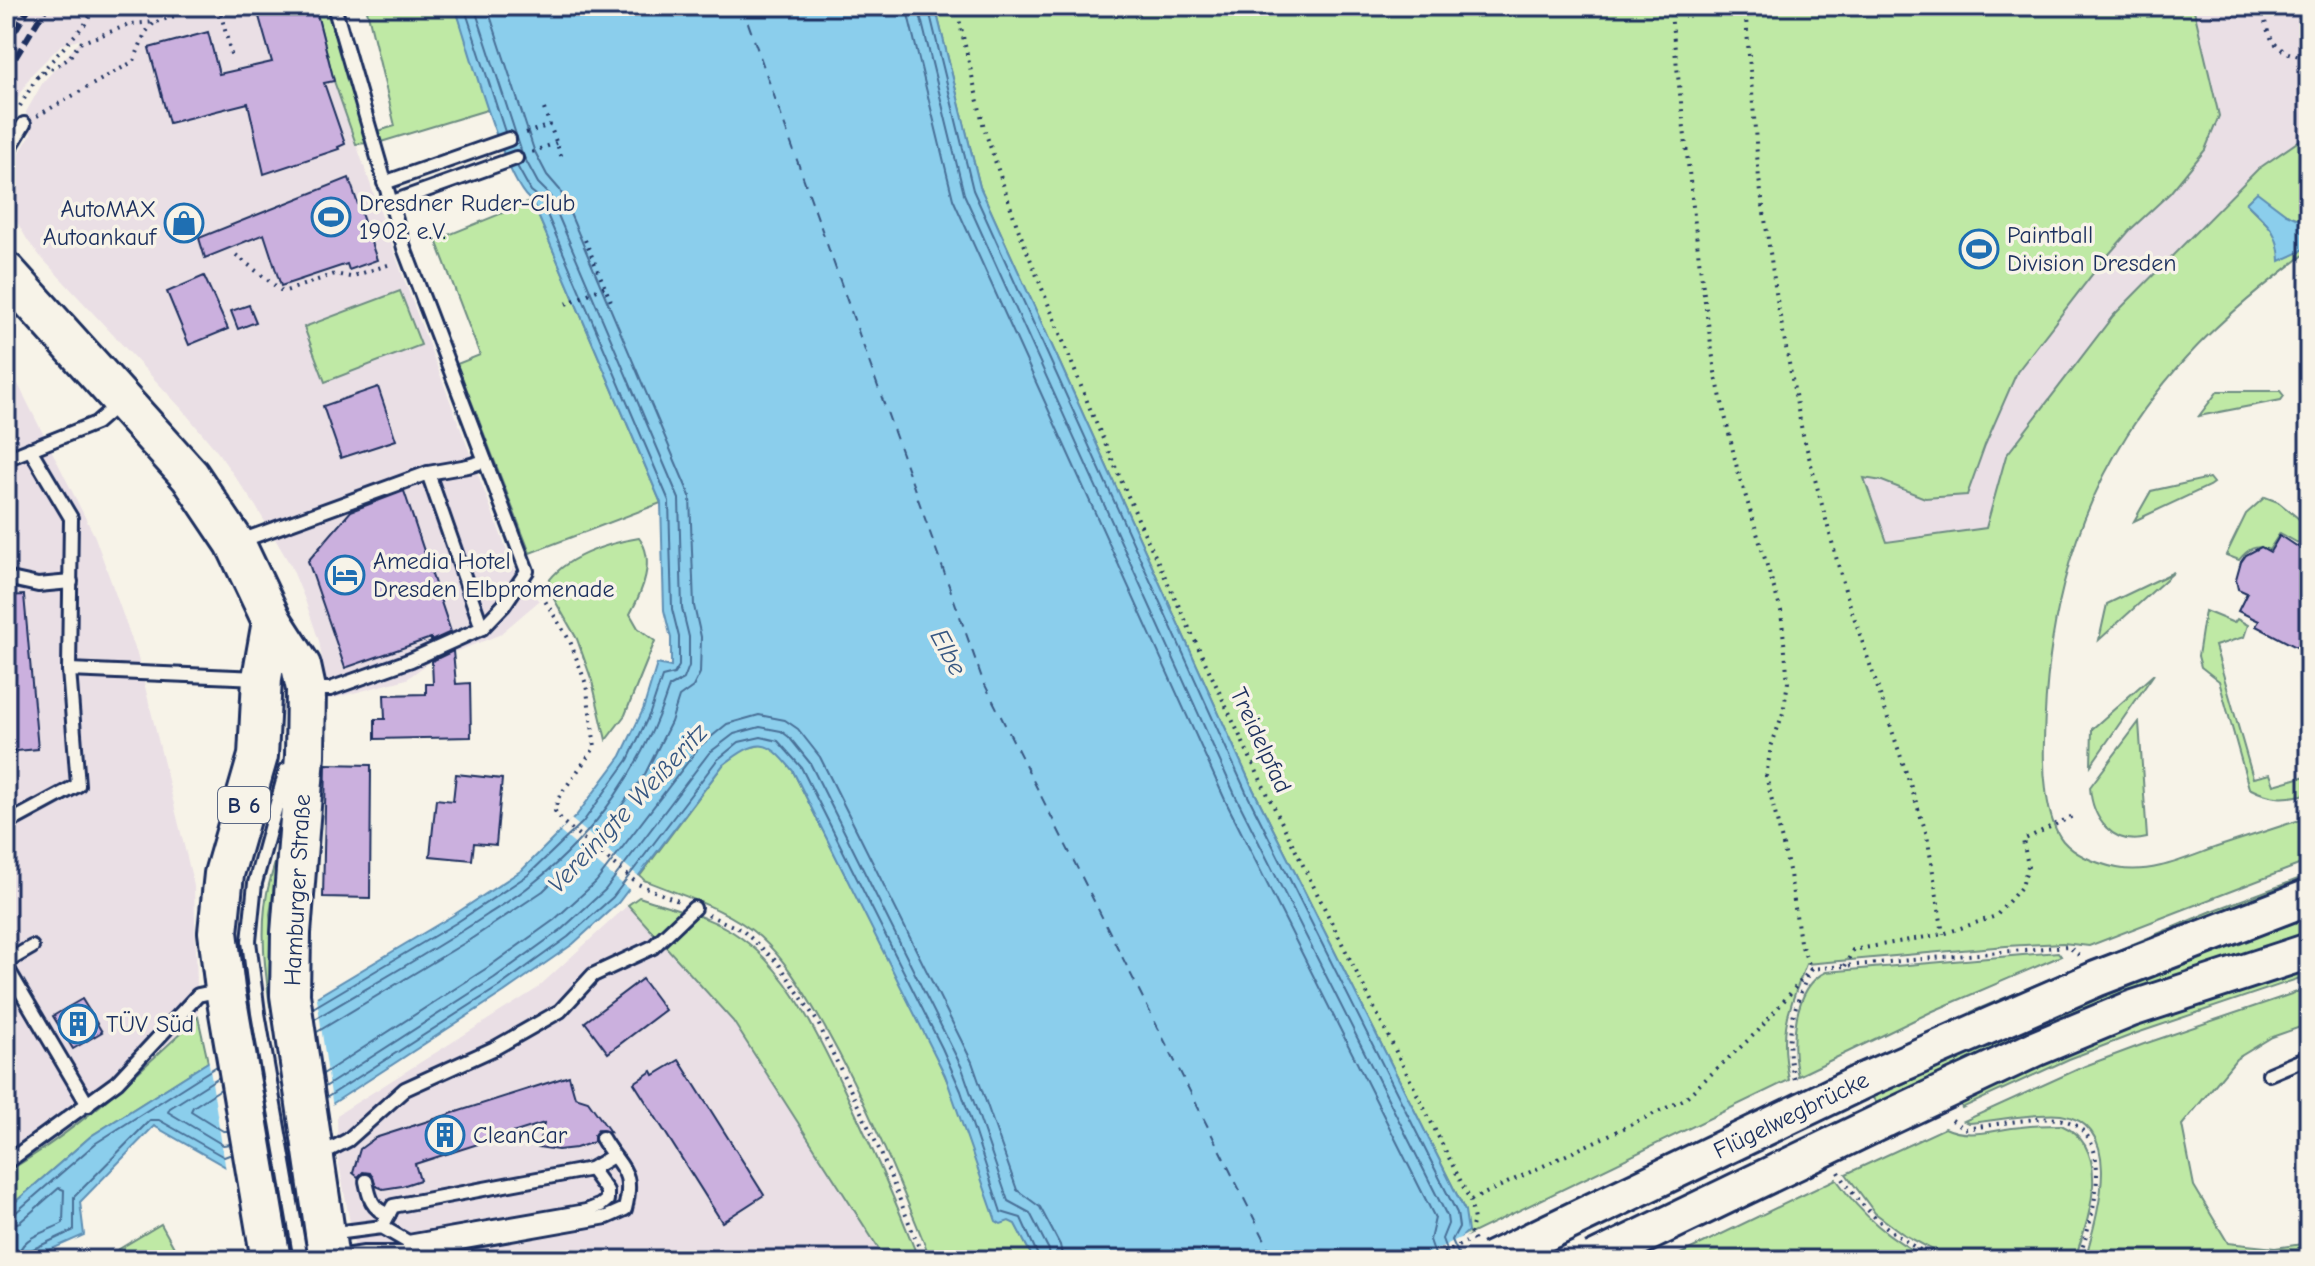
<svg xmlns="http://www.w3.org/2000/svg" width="2315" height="1266" font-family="'Comic Neue',sans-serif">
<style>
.built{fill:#eadfe5}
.green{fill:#bfe9a5;stroke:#6d8c82;stroke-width:2}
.water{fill:#8bceec;stroke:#5e8eb3;stroke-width:2}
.pier{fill:#f7f3e8}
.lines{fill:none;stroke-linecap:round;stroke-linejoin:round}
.shore{stroke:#486f97;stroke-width:2}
.ferry{stroke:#375782;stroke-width:2;stroke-dasharray:10 8;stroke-linecap:butt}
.building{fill:#cbb0de;stroke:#1b2f5e;stroke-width:2}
.service-casing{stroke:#1b2f5e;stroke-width:18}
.secondary-casing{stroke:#1b2f5e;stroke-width:40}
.primary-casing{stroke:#1b2f5e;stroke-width:44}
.path{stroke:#1b2f5e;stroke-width:4;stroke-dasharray:2 6;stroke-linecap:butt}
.service{stroke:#f7f3e8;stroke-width:12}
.secondary{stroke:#f7f3e8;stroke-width:34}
.primary{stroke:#f7f3e8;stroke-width:38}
.rail{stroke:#1b2f5e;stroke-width:6;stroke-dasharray:12 6;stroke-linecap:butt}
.secondary-bridge-casing{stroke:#1b2f5e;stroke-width:40;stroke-linecap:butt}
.path-bridge{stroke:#1b2f5e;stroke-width:4;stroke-dasharray:2 6;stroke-linecap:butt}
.secondary-bridge{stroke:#f7f3e8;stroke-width:34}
.labels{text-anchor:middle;stroke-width:7;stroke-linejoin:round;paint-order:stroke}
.shield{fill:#f7f3e8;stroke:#5d6a87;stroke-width:2}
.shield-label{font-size:22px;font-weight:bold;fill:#1b2f5e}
.poi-label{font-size:24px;fill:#1b2f5e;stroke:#f7f3e8;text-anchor:start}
.street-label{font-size:24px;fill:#1b2f5e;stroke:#f7f3e8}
.water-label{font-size:26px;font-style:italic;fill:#375782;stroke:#f7f3e8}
</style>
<rect width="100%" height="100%" fill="#f7f3e8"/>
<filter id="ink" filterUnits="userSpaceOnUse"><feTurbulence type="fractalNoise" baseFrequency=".0125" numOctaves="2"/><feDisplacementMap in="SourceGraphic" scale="16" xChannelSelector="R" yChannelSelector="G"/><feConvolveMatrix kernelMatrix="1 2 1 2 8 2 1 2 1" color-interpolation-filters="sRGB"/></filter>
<g filter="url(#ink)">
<g class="built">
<polygon points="6,6 315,6 334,81 405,282 517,577 539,601 499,635 429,662 407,679 323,701 324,671 319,641 305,600 291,566 255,505 216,450 181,408 40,256 28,241 6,203 6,190 15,160 31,134 26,112 43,82 82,39 61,45 32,74 6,117"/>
<polygon points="1761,6 2309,6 2309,134 2258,169 2113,316 2006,456 1951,656 1892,694"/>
<polygon points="6,360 95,537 137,654 194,886 198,1017 121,1090 29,1159 6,1172"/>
<polygon points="628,905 733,1021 886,1260 357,1260 338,1159 337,1115 535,990"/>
</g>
<g class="green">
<polygon points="315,6 326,6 367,143 356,144 334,81"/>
<polygon points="366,6 455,6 490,109 381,142 378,131 395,126"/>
<path d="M935 6H2193L2219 116 2205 150 2170 193 2130 230 2098 267 2017 372 1985 445 1967 495 1925 498 1882 481 1864 478 1887 542 1986 528 2006 456 2113 316 2258 169 2309 134V211L2299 219 2286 214 2257 193 2246 203 2271 228 2279 243 2300 252 2309 243V251C2236 306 2177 356 2127 435 2068 528 2046 632 2044 741 2043 768 2045 819 2063 841 2076 856 2099 864 2117 868 2151 875 2186 858 2217 847 2247 837 2278 827 2309 817V861L2089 946 2063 943 2006 946 1806 964C1788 1012 1779 1028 1789 1080L1460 1239 1465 1211 1253 789 980 187Z"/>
<polygon points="532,201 661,503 530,553 457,364 480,355 436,240"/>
<polygon points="400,291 421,345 325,382 304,327"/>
<polygon points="2218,391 2280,391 2284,396 2281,400 2199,416"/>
<polygon points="2209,478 2213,483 2209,486 2134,521 2151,491"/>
<path d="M2265 497 2278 502 2309 527V531L2298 543 2280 533 2269 550C2256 543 2247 550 2239 560L2226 555 2246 514Z"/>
<path d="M639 538C656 560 642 592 630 614L638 628 655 641 625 715 606 740 592 681 577 639 546 585C563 557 608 543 639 538Z"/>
<polygon points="2174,572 2099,640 2107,604"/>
<path d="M2205 611 2234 623 2237 619 2248 625 2244 637 2215 646 2253 778 2270 774 2274 785 2309 775V793C2286 800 2270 799 2249 788L2219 681 2201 667 2198 656Z"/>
<polygon points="2154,674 2091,765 2092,729"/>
<path d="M2139 722 2147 838C2112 847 2092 818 2090 787Z"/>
<path d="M761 745 775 748 793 771 934 1051 1009 1221 1015 1223 1034 1260H931C899 1180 866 1101 824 1026 805 994 788 962 760 937 729 909 683 896 644 880L640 876 723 765 744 749Z"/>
<path d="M287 825 294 827 274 889 270 914 275 1004 270 1006C265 969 260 931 267 893 272 870 280 847 287 825Z"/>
<polygon points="2309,875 2309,882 2017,999 1972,1014 1971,1012 2212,911"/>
<path d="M639 897C673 909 710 915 740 937 788 971 815 1030 840 1081 869 1140 895 1199 919 1260H886L733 1021 628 905Z"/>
<polygon points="2309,908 2309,934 2113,999 2001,1044 1877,1104 1871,1095 1950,1058"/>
<path d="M2058 952 2061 956 1933 1011 1798 1076C1790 1045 1793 987 1826 972Z"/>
<polygon points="2309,968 2309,975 2137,1033 2069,1059 1962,1108 1960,1103 2066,1054 2135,1027"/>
<path d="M2309 988V1024L2272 1037 2236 1059 2182 1125 2194 1186 2228 1243 2275 1248 2309 1243V1260H2085C2096 1219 2127 1125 2061 1115 2039 1112 1992 1121 1968 1123L1964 1121 2085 1066 2144 1044Z"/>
<path d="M198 1017 208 1062 91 1136 6 1210V1172C78 1131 138 1073 198 1017Z"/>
<path d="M2061 1125C2113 1147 2090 1219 2074 1260H1951L1903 1234 1875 1213 1846 1174 1945 1128C1970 1140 1995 1129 2021 1127 2034 1125 2048 1125 2061 1125Z"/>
<path d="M1836 1179C1863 1217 1889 1238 1930 1260H1668Z"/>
<polygon points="161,1224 181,1260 101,1260"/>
</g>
<g class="water">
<path d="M455 6H935L980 187 1253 789 1465 1211 1468 1231 1460 1239 1470 1260H1034L1015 1224 1009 1221 1001 1224 996 1221 945 1075 793 771C766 737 758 739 723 765L618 903 573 944 504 992 335 1102 226 1167 154 1126 80 1202 84 1235 27 1260H6V1210L91 1136 208 1062 452 916 522 870 576 816 621 756 643 710 657 664 671 667V638L664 610 661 503 532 201C506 188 467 41 455 6Z"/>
<path d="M2257 192 2286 214 2298 219 2309 211V243L2300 252 2280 261C2279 231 2267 223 2246 203Z"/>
</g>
<g class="pier">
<polygon points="571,819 642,879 632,892 560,832"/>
<polygon points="316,992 333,1108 226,1171 208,1057"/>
<polygon points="1470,1233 1464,1239 1474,1260 1415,1260"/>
</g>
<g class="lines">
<g class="shore">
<polyline points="464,6 505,132"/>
<polyline points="474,6 522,153"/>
<polyline points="906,6 953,199 1226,802 1435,1218 1430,1240 1437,1260"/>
<polyline points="918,6 964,194 1236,797 1447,1216 1448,1224 1442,1239 1450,1260"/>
<polyline points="928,6 973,190 1246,792 1457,1213 1459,1227 1452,1240 1461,1260"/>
<polyline points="313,1008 456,923 528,875 583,822 628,760 650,713 662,677 674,674 679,666 679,637 672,609 669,501 540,198 531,191 517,166"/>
<path d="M315 1019C372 985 431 952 487 915 502 905 518 896 532 884 595 835 645 763 669 687L684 679 689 666V637L682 608 679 499 549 194 538 183 524 157"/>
<polyline points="317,1032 468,941 543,891 599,836 645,774 671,722 679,697 693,687 700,673 701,637 694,606 690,496 560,190 547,175 534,150 487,6"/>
<polyline points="323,1074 487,968 554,920 596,882 700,746 727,724 759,715 785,720 798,729 820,757 972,1062 1017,1190 1040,1207 1060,1245 1063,1260"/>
<polyline points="219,1077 170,1108 168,1112 223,1145 230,1144"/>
<polyline points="325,1087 494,978 562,929 605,890 709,753 734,734 760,727 781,731 789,737 810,763 962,1068 1008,1201 1030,1213 1049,1250 1050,1260"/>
<polyline points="221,1089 193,1107 191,1111 223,1131 228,1131"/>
<polyline points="326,1098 500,986 568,937 613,897 717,760 739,742 761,737 778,741 801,767 942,1048 961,1091 1001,1212 1021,1218 1040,1260"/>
<polyline points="6,1216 14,1214 96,1143 217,1066"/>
<path d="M6 1226 20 1222 59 1188 64 1190 63 1223C46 1233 19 1236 17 1260"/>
<polyline points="27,1260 31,1250 74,1230 74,1197 150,1120 159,1120 224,1157 232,1154"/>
</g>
<polyline class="ferry" points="742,6 983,681 1275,1260"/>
</g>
<g class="building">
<polygon points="256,6 315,6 334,81 324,83 345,144 338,147 339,149 264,174 248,103 169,123 149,48 208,32 219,74 272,62"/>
<polygon points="349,178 377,260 349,270 347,264 281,286 264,234 205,258 199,238"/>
<polygon points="204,276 228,329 189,345 167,292"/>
<polygon points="249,305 256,322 238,329 231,311"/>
<polygon points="378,387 396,440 341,458 323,406"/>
<polygon points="404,491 451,632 431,641 431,638 345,668 308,561 351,511"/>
<polygon points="2280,535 2298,547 2309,535 2309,649 2300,644 2298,648 2256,626 2259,621 2238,611 2247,593 2238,589 2236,580 2241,562 2246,555 2261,547 2270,552"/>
<polygon points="24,595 38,749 6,752 6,596"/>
<polygon points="453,651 456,684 470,683 471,737 375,739 375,719 385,719 384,695 426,694 426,684 433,684 432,661"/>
<polygon points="326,764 371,765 370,898 323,897"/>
<polygon points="456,774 502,779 496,845 474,843 472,860 430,856 436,799 453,801"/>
<polygon points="642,979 665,1010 608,1053 585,1022"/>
<polygon points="82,999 102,1032 73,1049 53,1016"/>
<polygon points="679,1060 764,1195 722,1222 634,1083 652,1071 654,1075"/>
<polygon points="569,1076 575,1097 588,1101 610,1132 598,1130 594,1135 594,1142 576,1148 558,1150 538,1147 544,1123 415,1164 420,1180 402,1186 383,1189 376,1186 370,1173 363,1172 358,1177 353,1173 360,1149 375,1138"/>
</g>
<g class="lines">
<defs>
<g id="service">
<polyline points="6,154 24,124"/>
<polyline points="384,183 509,139"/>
<polyline points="390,203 516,158"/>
<polyline points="30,449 71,518 69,670 259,678"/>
<polyline points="6,459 96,423 120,402"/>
<polyline points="428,473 468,466 485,461"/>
<polyline points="238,542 428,473 482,628"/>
<polyline points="6,578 38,585 71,582"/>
<polyline points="311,689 330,689 411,660 482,628 504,605 527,571 404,248 334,6"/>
<polyline points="286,770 255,883 249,941 258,1013 301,1260"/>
<polyline points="6,824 78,785 69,670"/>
<polyline points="6,962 32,947"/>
<polyline points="6,966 88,1105"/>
<polyline points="2269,1074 2309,1057"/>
<polyline points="319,1151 331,1149 348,1140 405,1089 493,1049 560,1011 593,975 653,947 694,908"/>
<polyline points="6,1163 117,1082 198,995 222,990"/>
<path d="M366 1181C369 1196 372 1211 389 1214"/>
<polyline points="382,1227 393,1206 591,1169 613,1156"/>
<polyline points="328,1234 382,1227 408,1242 586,1211 601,1205 607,1200 607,1191 591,1169"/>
<path d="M331 1258 364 1253H403L607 1217 625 1209C635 1169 620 1169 602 1138"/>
</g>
<g id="secondary">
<polyline points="1865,1080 2096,979 2309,897"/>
<polyline points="1884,1120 2037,1048 2131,1009 2309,951"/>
</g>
<g id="primary">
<polyline points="6,272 190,476 235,543 272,621 301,666 306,689 305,756 291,933 290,995 329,1260"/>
<polyline points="271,1260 225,989 218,932 224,874 258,756 262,678 272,621"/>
</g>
</defs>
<use href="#service" class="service-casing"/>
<use href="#secondary" class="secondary-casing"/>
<use href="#primary" class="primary-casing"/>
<g class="path">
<polyline points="219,6 232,58"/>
<polyline points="956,6 984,128 1017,226 1093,416 1142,528 1263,785 1470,1200 1474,1220 1470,1234 1474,1241"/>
<path d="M1670 6 1699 259 1715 372 1737 468 1781 611 1788 682 1783 713 1771 747 1766 776 1790 874 1800 942 1811 969C1794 1005 1781 1042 1796 1082"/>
<polyline points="1745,6 1759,179 1778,306 1802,431 1845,590 1927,835 1943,934"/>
<path d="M2263 6C2265 36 2276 57 2309 56"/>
<polyline points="37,77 68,59 80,43 131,24 156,22 206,6"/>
<polyline points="20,106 37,77 85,24 91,14 78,6"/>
<polyline points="544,109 562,158"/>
<polyline points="37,116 134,61 145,33 154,23"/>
<polyline points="526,133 550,125"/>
<polyline points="532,152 556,143"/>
<polyline points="585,240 612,304"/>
<polyline points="236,255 283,292 335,274 350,277 391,264"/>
<polyline points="566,304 604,287"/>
<polyline points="537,588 570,641 586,684 595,747 558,798 555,811 564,823 638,884 678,901"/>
<polyline points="708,915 742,930 779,964 817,1021 881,1153 924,1260"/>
<polyline points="1845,966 1853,950 1943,934 1996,916 2022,886 2028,866 2023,840 2075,815"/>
<path d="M1952 1120 1965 1129C1987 1126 2038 1116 2058 1119 2121 1129 2092 1222 2078 1260"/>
<path d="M1839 1172C1862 1213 1898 1239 1938 1260"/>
<polyline points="1471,1200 1683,1100 1758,1031 1811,969 2068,946 2079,955"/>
</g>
<use href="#service" class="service"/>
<use href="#secondary" class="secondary"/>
<use href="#primary" class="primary"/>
<g class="rail">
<polyline points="6,46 30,6"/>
<polyline points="6,73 47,6"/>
</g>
<defs>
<g id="secondary-bridge">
<polyline points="1490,1260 1865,1080"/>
<polyline points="1593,1260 1884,1120"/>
</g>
</defs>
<use href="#secondary-bridge" class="secondary-bridge-casing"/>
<polyline class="path-bridge" points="1429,1260 1466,1242"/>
<use href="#secondary-bridge" class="secondary-bridge"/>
</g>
</g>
<defs>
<symbol id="stadium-ring" viewBox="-11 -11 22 22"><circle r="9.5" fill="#f7f3e8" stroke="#1f6fb2" stroke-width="1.5"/><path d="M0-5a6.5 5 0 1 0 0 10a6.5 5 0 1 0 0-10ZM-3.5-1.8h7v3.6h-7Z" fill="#1f6fb2"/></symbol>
<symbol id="shop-ring" viewBox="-11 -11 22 22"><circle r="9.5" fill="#f7f3e8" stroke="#1f6fb2" stroke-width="1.5"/><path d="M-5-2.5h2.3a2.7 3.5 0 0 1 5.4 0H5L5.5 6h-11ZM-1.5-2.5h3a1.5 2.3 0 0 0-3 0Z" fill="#1f6fb2"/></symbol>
<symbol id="hotel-ring" viewBox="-11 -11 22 22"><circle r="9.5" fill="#f7f3e8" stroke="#1f6fb2" stroke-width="1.5"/><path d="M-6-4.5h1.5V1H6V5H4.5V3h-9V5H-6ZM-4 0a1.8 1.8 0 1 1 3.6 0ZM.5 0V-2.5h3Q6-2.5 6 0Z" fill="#1f6fb2"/></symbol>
<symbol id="building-ring" viewBox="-11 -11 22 22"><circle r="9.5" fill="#f7f3e8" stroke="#1f6fb2" stroke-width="1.5"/><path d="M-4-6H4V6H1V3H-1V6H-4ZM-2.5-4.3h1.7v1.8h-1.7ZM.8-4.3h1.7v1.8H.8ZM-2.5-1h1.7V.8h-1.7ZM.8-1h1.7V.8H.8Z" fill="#1f6fb2"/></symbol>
</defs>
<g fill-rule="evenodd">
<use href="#stadium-ring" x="309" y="195" width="44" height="44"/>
<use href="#shop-ring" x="162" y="201" width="44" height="44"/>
<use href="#stadium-ring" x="1957" y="227" width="44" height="44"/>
<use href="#hotel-ring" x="323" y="553" width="44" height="44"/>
<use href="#building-ring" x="56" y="1002" width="44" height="44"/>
<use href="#building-ring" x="423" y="1113" width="44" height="44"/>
</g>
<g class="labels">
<rect class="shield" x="218" y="787" width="52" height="36" rx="6"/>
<g class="shield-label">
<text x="244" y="813">B 6</text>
</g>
<g class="poi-label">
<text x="359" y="211">Dresdner Ruder-Club<tspan x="359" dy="28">1902 e.V.</tspan></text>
<text x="156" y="217" text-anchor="end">AutoMAX<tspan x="156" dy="28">Autoankauf</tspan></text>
<text x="2007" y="243">Paintball<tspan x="2007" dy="28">Division Dresden</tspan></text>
<text x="373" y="569">Amedia Hotel<tspan x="373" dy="28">Dresden Elbpromenade</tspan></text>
<text x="106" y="1032">TÜV Süd</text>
<text x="473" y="1143">CleanCar</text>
</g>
<g class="street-label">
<text transform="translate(1261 740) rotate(65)" y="8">Treidelpfad</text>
<text transform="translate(297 890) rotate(-87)" y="8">Hamburger Straße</text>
<text transform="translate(1791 1115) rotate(-26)" y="8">Flügelwegbrücke</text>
</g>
<g class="water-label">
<text transform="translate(949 652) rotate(62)" y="9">Elbe</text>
<text transform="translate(627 808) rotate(-47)" y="9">Vereinigte Weißeritz</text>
</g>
</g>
<rect width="2315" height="1266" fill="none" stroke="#f7f3e8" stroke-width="32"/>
<rect x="16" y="16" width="2283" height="1234" fill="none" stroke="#1b2f5e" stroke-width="3" filter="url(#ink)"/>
</svg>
